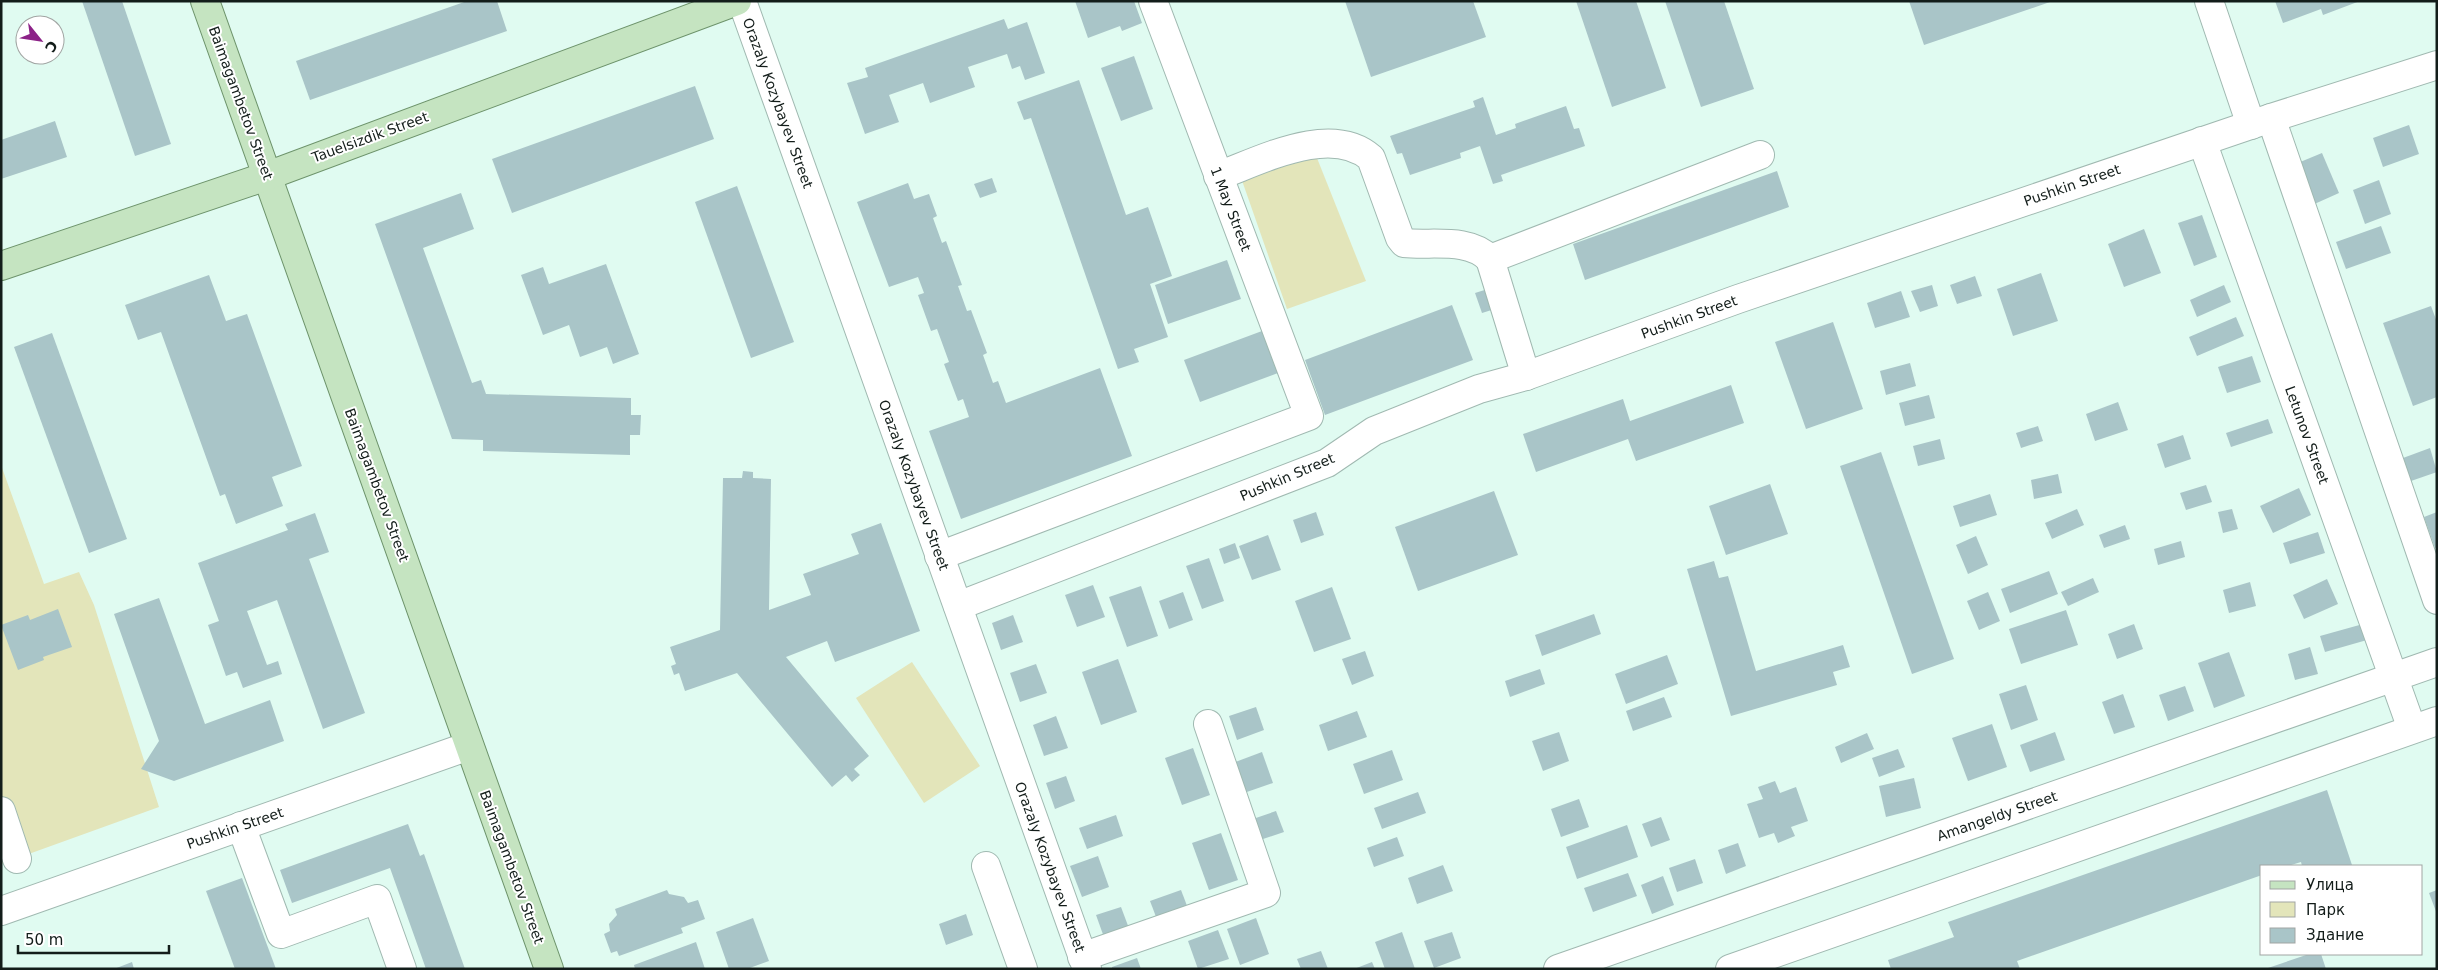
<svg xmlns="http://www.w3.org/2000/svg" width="2438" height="970" font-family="'DejaVu Sans',sans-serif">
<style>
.green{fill:#e3e5ba}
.building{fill:#a9c5c8}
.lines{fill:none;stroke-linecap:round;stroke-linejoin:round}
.minor-casing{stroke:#a0b9b1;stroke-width:30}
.major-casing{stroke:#6d936b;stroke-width:30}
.minor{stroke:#fff;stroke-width:28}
.major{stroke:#c5e4c1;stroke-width:28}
.labels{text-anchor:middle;stroke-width:4;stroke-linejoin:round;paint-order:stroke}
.street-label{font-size:14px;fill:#131d1a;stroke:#fff}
</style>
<rect width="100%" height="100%" fill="#e0fbf1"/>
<g class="green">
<polygon points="1315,153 1366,281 1287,309 1239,172"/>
<polygon points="1,465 44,584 79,572 94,605 159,807 1,864"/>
<polygon points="912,662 980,766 924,803 856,698"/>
</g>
<g class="building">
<polygon points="82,1 122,1 171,144 135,156"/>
<polygon points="467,1 497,1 507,31 310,100 296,61"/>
<polygon points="1075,1 1134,1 1142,23 1122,31 1120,26 1088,38"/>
<polygon points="1345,1 1473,1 1486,37 1371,77"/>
<polygon points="1576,1 1636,1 1666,88 1612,107"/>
<polygon points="1665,1 1724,1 1754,89 1701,107"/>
<polygon points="1909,1 2050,1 2050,2 1924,45"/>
<polygon points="2275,1 2360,1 2323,15 2321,9 2283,23"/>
<polygon points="1004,19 1008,29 1027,22 1045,73 1025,80 1020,66 1012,69 1007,54 968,67 975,87 930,103 923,83 889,95 899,122 865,134 847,83 868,77 865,68"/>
<polygon points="1134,56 1153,109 1121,121 1101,68"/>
<polygon points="1079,80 1126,215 1148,207 1172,276 1150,284 1168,337 1134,349 1139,362 1118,369 1031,118 1024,120 1017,102"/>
<polygon points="695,86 714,139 512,213 492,159"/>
<polygon points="1483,97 1496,135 1516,128 1515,124 1566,106 1574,129 1579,128 1585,146 1501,175 1503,181 1493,184 1480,146 1460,153 1461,158 1410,175 1402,153 1397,154 1390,136 1475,107 1473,101"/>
<polygon points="55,121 67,157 1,179 1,140"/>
<polygon points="2409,125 2419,154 2383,167 2373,138"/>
<polygon points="2322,153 2339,193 2310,206 2293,165"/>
<polygon points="1777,171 1789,207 1585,280 1573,244"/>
<polygon points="992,178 997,192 980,198 974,184"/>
<polygon points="2379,180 2391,214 2365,224 2353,190"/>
<polygon points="908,183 914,199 929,194 937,216 933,218 942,243 946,241 962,285 958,286 967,311 971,310 987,353 983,355 993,383 998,381 1006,403 1100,368 1132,456 961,519 929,431 969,417 963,399 958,401 944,364 949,362 937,329 931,331 918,295 924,293 918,277 889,287 857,202"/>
<polygon points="737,186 794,342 751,358 695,202"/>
<polygon points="461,193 474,229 423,248 472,383 481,380 486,394 631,398 631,415 641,415 640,435 630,435 630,455 483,451 483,440 452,439 375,224"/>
<polygon points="2202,215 2217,257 2194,266 2178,223"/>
<polygon points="2381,226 2391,253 2346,269 2336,242"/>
<polygon points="2144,229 2161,273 2124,287 2108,244"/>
<polygon points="1227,260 1241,299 1168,324 1155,285"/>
<polygon points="606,264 639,354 613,364 607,347 580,357 569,325 543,335 521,275 543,267 549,284"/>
<polygon points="2041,273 2058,321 2013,336 1997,289"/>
<polygon points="209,275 226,321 247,314 302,466 272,477 283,506 236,524 225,494 220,496 161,332 138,340 125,305"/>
<polygon points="1975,276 1982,296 1957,304 1950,285"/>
<polygon points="1932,285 1938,306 1920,312 1911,291"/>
<polygon points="2224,285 2231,302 2197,317 2190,300"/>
<polygon points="1491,288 1498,308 1482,313 1475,293"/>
<polygon points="1901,291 1910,317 1875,328 1867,303"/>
<polygon points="1452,305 1473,360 1325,415 1305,360"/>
<polygon points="2431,306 2437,322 2437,397 2413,406 2383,323"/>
<polygon points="2236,317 2244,336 2197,356 2189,337"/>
<polygon points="1833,322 1863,409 1806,429 1775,342"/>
<polygon points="1262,331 1278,373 1200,402 1184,360"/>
<polygon points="52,333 127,539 89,553 14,347"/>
<polygon points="2252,356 2261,382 2227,393 2218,367"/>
<polygon points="1910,363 1916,386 1886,395 1880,371"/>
<polygon points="1731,385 1744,423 1636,461 1628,439 1536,472 1523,434 1623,399 1630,421"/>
<polygon points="1929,395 1935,418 1905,426 1899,403"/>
<polygon points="2118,402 2128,430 2095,441 2086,414"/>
<polygon points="2268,419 2273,433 2231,447 2226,433"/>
<polygon points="2038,426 2043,441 2021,448 2016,433"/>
<polygon points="2183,435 2191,459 2165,468 2157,444"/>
<polygon points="1940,439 1945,459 1918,466 1913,446"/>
<polygon points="2430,448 2437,472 2411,481 2403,458"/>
<polygon points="1881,452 1954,659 1912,674 1840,466"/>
<polygon points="743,471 753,472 753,478 771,479 769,610 811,595 803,574 859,554 851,534 881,523 920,631 835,662 827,641 786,657 869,756 854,769 860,775 852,782 846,775 832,787 737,673 685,691 679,673 674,675 671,666 676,664 670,647 720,630 723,478 742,478"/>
<polygon points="2058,474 2062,493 2034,499 2031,480"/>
<polygon points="1770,484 1788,534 1726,555 1709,506"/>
<polygon points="2206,485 2212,502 2186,510 2180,493"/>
<polygon points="2299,488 2311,515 2273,533 2260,506"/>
<polygon points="1494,491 1518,555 1418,591 1395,527"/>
<polygon points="1990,494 1997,515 1960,527 1953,506"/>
<polygon points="2077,509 2084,525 2052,539 2045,523"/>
<polygon points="2232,509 2238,529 2223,533 2218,512"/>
<polygon points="1316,512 1324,535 1301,543 1293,520"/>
<polygon points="2437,512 2437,547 2435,548 2424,517"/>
<polygon points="315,513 329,552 309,559 365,713 323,729 277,600 247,611 267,665 278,661 282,674 243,688 237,672 226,676 208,625 219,621 198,563 288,530 285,524"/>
<polygon points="2125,525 2130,539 2104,548 2099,535"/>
<polygon points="2318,532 2325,553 2290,564 2283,543"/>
<polygon points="1268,535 1281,570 1252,580 1239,546"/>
<polygon points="1976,536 1988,565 1968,574 1956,545"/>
<polygon points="2181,541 2185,557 2158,565 2154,549"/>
<polygon points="1235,543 1240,558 1224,564 1219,549"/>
<polygon points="1209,558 1224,601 1202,609 1186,566"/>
<polygon points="1714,561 1719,578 1728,576 1756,671 1843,645 1850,667 1833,672 1837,685 1731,716 1687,569"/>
<polygon points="2049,571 2058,594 2010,613 2001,589"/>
<polygon points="2093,578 2099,592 2068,606 2061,592"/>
<polygon points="2327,579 2338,604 2304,619 2293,595"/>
<polygon points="2250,582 2256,606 2229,613 2223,590"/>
<polygon points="1093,585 1105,617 1077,627 1065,595"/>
<polygon points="1141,586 1158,636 1127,647 1109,597"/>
<polygon points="1332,587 1351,639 1314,652 1295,601"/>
<polygon points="1183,592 1193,620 1169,629 1159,601"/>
<polygon points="1988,592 2000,621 1979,630 1967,601"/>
<polygon points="159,598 205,724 270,700 284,741 174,781 141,769 159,741 114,614"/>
<polygon points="58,609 72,647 43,657 44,660 18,670 1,625 28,615 30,620"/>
<polygon points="2066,610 2078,645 2021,664 2009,629"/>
<polygon points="1594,614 1601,634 1542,656 1535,635"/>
<polygon points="1013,615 1023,642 1001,650 992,623"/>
<polygon points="2134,624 2143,649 2117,659 2108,634"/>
<polygon points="2363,624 2367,640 2325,652 2320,636"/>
<polygon points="2310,647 2318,674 2295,680 2288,654"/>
<polygon points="1365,651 1374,676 1352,685 1342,659"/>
<polygon points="2229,652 2245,696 2214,708 2198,663"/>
<polygon points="1667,655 1678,684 1626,704 1615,674"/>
<polygon points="1118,659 1137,712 1101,725 1082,672"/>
<polygon points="1036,664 1047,693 1020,702 1010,673"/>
<polygon points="1540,669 1545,684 1510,697 1505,681"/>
<polygon points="2026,685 2038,720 2011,730 1999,694"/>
<polygon points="2185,686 2194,711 2168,721 2159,695"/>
<polygon points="2123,694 2135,727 2114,734 2102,702"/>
<polygon points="1664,697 1672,717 1633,731 1626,711"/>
<polygon points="1256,707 1264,730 1237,740 1229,716"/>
<polygon points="1357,711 1367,737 1328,751 1319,725"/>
<polygon points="1056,716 1068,748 1044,756 1033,725"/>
<polygon points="1992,724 2007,767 1968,781 1952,738"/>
<polygon points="1559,732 1569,761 1543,771 1532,741"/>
<polygon points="2055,732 2065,760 2030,772 2020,745"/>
<polygon points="1867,733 1874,749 1841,763 1835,747"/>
<polygon points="1193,748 1210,795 1182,805 1165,758"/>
<polygon points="1898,749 1905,767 1879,777 1872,758"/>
<polygon points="1392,750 1403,780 1364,794 1353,764"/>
<polygon points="1262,752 1273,783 1241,794 1230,764"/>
<polygon points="1066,776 1075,801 1055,809 1046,783"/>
<polygon points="1914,778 1921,808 1886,817 1879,786"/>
<polygon points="1775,781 1780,793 1796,787 1808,821 1791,827 1795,836 1778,843 1774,833 1759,838 1747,804 1763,799 1758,787"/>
<polygon points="2327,790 2352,865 2302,866 2301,862 2288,866 2262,866 2262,875 2017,961 2020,969 1891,969 1888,960 1954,937 1948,922"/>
<polygon points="1418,792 1426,813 1382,829 1374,808"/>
<polygon points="1579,799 1589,827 1561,837 1551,809"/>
<polygon points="1276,811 1284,832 1257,841 1250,820"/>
<polygon points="1116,815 1123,836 1087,849 1079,828"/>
<polygon points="1661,817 1670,840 1651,847 1642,824"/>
<polygon points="408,824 420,856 424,854 465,969 426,969 390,868 292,903 280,870"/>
<polygon points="1627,825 1638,857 1577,879 1566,847"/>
<polygon points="1221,833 1238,880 1209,890 1192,843"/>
<polygon points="1397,837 1404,856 1374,867 1367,848"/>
<polygon points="1738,843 1746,866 1726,874 1718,850"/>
<polygon points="1098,856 1109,887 1082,897 1070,866"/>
<polygon points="1695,859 1703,883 1677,892 1669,868"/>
<polygon points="1443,865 1453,891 1417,904 1408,878"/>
<polygon points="1628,873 1637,896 1593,912 1584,888"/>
<polygon points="1663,876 1674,905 1652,914 1641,885"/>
<polygon points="242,878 276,969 235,969 206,891"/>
<polygon points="667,890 669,894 684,897 688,903 698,900 705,919 681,928 683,933 619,956 617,951 611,953 604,934 610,931 609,924 617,915 615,909"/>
<polygon points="1181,890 1189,911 1158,922 1150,901"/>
<polygon points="2437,890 2437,914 2429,893"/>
<polygon points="1121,907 1130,931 1105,940 1096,915"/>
<polygon points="966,914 973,935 946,945 939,924"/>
<polygon points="753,918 769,961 747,969 729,969 716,932"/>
<polygon points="1256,918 1269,954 1240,965 1227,929"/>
<polygon points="1218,930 1229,959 1198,969 1188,941"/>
<polygon points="1402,932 1415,969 1385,969 1375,942"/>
<polygon points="1452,932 1461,958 1434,968 1424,941"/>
<polygon points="696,942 705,969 635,969 634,965"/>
<polygon points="1321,951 1328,969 1301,969 1297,959"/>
<polygon points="2309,954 2321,954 2326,969 2265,969"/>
<polygon points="1137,958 1141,969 1112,969 1112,967"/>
<polygon points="132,962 134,969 114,969"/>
<polygon points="1372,962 1375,969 1354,969"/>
</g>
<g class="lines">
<defs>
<g id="minor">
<polyline points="742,1 1087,969"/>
<polyline points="2209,1 2251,125"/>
<polyline points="2271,118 2437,600"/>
<polyline points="2202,141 2412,729"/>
<path d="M1218 176C1262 160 1331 123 1371 158L1400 238 1404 243C1432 246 1468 237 1490 259"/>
<polyline points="1526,376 1490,259 1760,155"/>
<polyline points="939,556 1309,416 1153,1"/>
<polyline points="958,606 1327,463 1374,431 1479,389 1526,376 1738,299 2271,118 2437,65"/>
<polyline points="1,811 17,859"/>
<polyline points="241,826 281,934 377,899 402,969"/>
<polyline points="986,866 1023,969"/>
<polyline points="1,911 469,746"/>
<polyline points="1082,957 1266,893 1208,724"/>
<polyline points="1558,969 2437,662"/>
<polyline points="1730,969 2437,721"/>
</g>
<g id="major">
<polyline points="205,1 549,969"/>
<polyline points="1,266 267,176 737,1"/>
</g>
</defs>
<use href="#minor" class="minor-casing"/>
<use href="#major" class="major-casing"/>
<use href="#minor" class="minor"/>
<use href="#major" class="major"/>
</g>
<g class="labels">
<g class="street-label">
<text transform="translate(241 103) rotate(70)" y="5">Baimagambetov Street</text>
<text transform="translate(778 103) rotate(70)" y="5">Orazaly Kozybayev Street</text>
<text transform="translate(370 137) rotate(-20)" y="5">Tauelsіzdіk Street</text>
<text transform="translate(2072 185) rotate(-19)" y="5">Pushkin Street</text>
<text transform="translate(1231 209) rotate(69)" y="5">1 May Street</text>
<text transform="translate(1689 317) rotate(-20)" y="5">Pushkin Street</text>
<text transform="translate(2307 435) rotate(70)" y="5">Letunov Street</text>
<text transform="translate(1287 477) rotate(-23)" y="5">Pushkin Street</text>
<text transform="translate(377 485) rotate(70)" y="5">Baimagambetov Street</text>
<text transform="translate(914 485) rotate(70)" y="5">Orazaly Kozybayev Street</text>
<text transform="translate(1997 816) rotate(-19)" y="5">Amangeldy Street</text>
<text transform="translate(235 828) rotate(-19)" y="5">Pushkin Street</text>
<text transform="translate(512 867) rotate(70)" y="5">Baimagambetov Street</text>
<text transform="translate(1050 867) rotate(70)" y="5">Orazaly Kozybayev Street</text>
</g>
</g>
<rect width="2438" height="970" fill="none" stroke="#131d1a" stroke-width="5"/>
<rect x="2260" y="865" width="162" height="90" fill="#ffffff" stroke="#a1a5a3"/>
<rect x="2270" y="881" width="25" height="8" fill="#c5e4c1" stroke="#a1a5a3"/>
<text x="2306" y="890" font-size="15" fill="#131d1a">Улица</text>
<rect x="2270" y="902" width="25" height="15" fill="#e3e5ba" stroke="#a1a5a3"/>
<text x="2306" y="915" font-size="15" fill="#131d1a">Парк</text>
<rect x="2270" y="928" width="25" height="15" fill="#a9c5c8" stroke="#a1a5a3"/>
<text x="2306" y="940" font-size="15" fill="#131d1a">Здание</text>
<g transform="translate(40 40) rotate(120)"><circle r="24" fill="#ffffff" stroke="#a1a5a3"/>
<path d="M0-4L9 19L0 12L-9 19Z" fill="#8c2287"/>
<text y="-8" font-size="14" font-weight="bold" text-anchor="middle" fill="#131d1a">С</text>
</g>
<path d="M18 945v8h151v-8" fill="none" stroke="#131d1a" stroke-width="2.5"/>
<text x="25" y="945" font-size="15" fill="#131d1a" stroke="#ffffff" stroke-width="4" paint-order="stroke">50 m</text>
</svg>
